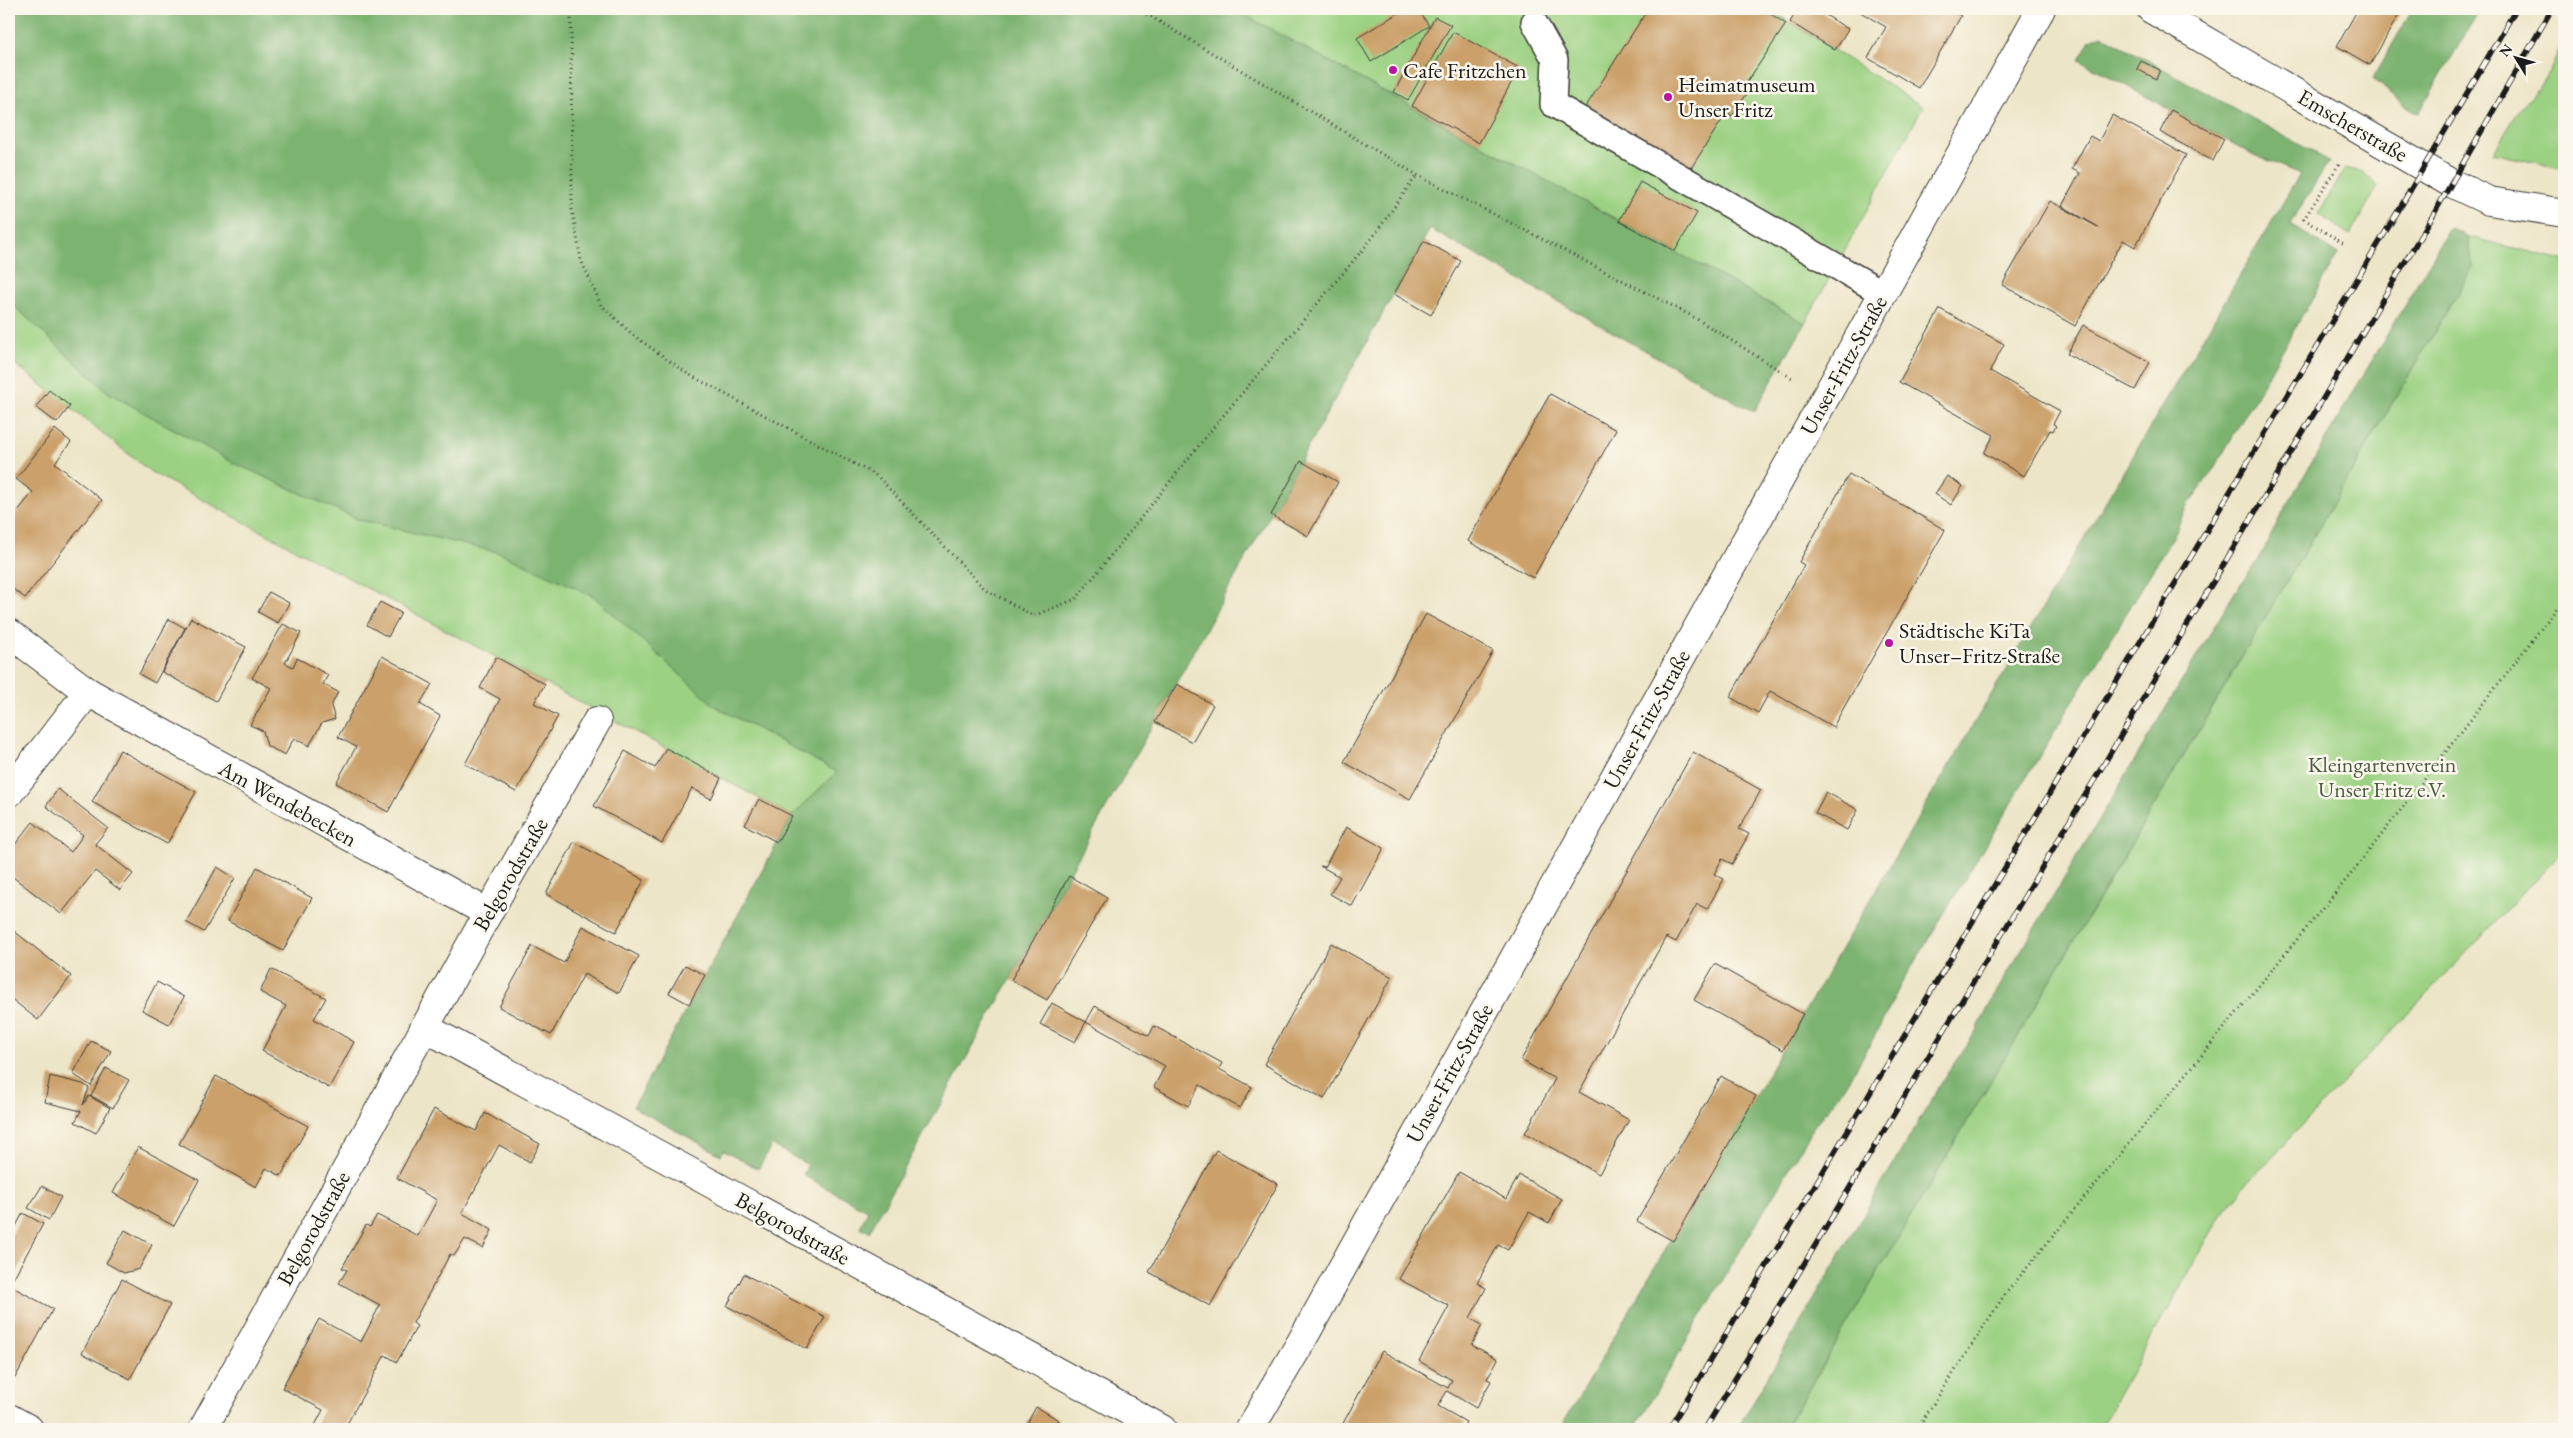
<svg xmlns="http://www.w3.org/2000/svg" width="2573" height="1438" font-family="'EB Garamond',serif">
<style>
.green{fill:#9cd183;stroke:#5c7650}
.forest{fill:#7db371;stroke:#4c6846}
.building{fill:#cba06b}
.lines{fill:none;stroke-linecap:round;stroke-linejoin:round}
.service-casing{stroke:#3b3a36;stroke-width:28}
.minor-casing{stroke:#3b3a36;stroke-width:30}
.path{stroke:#3b3a36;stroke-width:3;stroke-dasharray:1 4;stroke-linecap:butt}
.service{stroke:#fff;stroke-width:25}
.minor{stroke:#fff;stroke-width:28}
.rail-casing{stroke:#1c1c1c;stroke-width:5.5}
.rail{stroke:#fbf7ec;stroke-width:4;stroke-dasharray:11;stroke-linecap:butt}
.poi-dot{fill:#b5179e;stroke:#fbf7ec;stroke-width:2}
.labels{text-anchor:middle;stroke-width:5;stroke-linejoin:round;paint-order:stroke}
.poi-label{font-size:22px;fill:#1c1c1c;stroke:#fbf7ec;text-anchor:start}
.street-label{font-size:22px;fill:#1c1c1c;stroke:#fbf7ec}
.park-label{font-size:22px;fill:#495b40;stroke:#fbf7ec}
</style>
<rect width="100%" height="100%" fill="#fbf7ec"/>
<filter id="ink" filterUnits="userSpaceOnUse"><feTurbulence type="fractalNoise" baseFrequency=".02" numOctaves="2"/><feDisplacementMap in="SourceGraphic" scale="10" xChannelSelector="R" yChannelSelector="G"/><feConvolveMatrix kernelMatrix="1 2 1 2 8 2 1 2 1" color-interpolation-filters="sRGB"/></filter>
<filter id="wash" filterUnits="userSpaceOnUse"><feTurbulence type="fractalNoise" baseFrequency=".0096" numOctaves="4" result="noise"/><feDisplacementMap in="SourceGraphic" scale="20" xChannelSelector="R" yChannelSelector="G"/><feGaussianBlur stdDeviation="1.12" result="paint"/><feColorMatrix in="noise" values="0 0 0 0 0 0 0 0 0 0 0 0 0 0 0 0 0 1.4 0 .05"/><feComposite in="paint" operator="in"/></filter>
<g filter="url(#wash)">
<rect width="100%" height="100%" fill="#ede5c7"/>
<g class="green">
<polygon points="1234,9 1769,9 1923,107 1805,323"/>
<polygon points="2564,36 2564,169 2493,153 2521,107 2539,87 2553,65"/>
<polygon points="2346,168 2363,172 2378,186 2350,235 2318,214"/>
<polygon points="2468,237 2564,260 2564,850 2248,1182 2221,1215 2099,1429 1785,1429 2473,267"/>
<polygon points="9,301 109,393 234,463 360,520 501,553 594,596 715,706 837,772 792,816 151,472 9,359"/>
</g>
<g class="forest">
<polygon points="9,9 1234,9 1805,323 1754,412 1430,229 869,1232 860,1227 868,1211 803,1175 808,1165 772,1145 758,1169 724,1150 721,1155 633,1107 792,816 837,772 715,706 593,596 501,553 360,520 234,463 109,393 9,301"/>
<polygon points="2413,9 2480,9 2419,113 2403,105 2373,78"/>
<path d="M2102 35 2329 161 2290 224 2338 254 2215 467 2186 508 2174 535 1900 986C1876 1035 1851 1084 1815 1125L1634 1429H1560L1921 813 2300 174 2254 155 2079 60 2090 40Z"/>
<polygon points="2450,228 2468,237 2473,267 1785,1429 1737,1429 1945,1077 1975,1033 1997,991 2235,592 2261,556 2281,515"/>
</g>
<g id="blocks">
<g class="building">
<polygon points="1405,9 1418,9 1429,26 1371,62 1357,38"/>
<polygon points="1648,9 1763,9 1786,24 1747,82 1752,86 1732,116 1727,112 1688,173 1585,108"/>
<polygon points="1798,9 1816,9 1848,29 1835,50 1790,22"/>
<polygon points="1855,9 1949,9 1961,16 1919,88 1868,58 1886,27"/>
<polygon points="2358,9 2401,11 2370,65 2337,46"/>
<polygon points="1435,17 1451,25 1408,100 1394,92"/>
<polygon points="1453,32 1519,68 1479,143 1412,106"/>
<polygon points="2141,61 2160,70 2156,79 2137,69"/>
<polygon points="2171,110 2224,139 2213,161 2160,132"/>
<polygon points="2112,115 2186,155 2135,247 2123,240 2075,326 2002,285 2050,201 2100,228 2062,206 2080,173 2072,169 2090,136 2099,141"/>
<polygon points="1640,182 1697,213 1675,251 1619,221"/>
<polygon points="1424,241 1461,261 1431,315 1394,294"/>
<polygon points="1940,309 2004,344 1990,371 2060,411 2053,424 2056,426 2053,431 2050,430 2024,476 1984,453 1994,435 1899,382"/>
<polygon points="2083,325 2150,362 2135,390 2067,354"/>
<polygon points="49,390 70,406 57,423 36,407"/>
<polygon points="1550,394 1616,430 1533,578 1468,541"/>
<polygon points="55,429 71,442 55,463 102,500 25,598 9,586 9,522 33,492 16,479"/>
<polygon points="1301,461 1338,482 1308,536 1271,515"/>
<polygon points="1849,474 1945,530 1944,532 1834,725 1835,728 1770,691 1758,713 1730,697 1804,565 1799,562"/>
<polygon points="1947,476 1963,486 1951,505 1935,494"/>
<polygon points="269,592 289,603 278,623 258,612"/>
<polygon points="380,602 401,613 388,637 367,625"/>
<polygon points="1426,614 1493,651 1410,799 1344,762"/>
<polygon points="191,618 246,647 216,701 162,672"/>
<polygon points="169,619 185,628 155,683 139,674"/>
<polygon points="283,624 301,633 285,663 293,667 297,658 328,675 323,684 338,692 331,706 335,719 322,723 309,746 294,738 285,755 267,746 263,731 250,725 271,688 252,678"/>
<polygon points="382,656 432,684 420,704 440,716 388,812 336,783 356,747 338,737"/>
<polygon points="496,657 545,684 534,703 558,716 516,792 465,764 500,699 480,688"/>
<polygon points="1177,684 1213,705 1192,742 1155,722"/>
<polygon points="666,748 721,778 711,799 692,788 662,843 594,806 625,751 655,768"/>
<polygon points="120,750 196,792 167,844 92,802"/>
<polygon points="1693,752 1761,790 1739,829 1749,834 1732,864 1722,859 1714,874 1724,879 1707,909 1697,904 1676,942 1666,937 1579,1092 1629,1120 1599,1174 1525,1133 1555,1079 1521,1060"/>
<polygon points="58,789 108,828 95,844 133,874 120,890 95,871 61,914 9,874 9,852 33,822 71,852 83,835 46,806"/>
<polygon points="1826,792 1858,810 1847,830 1815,813"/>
<polygon points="759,799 792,816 777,842 745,825"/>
<polygon points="1346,827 1384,848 1352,906 1330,894 1340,877 1320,866 1325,867"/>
<polygon points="574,842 644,880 616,932 546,894"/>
<polygon points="217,867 235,878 204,932 186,922"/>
<polygon points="257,867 312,898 283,951 228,921"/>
<polygon points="1069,876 1107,898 1047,1000 1011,980"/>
<polygon points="583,926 639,956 619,993 584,974 551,1035 499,1007 532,946 564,963"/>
<polygon points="9,927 71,976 38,1020 9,997"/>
<polygon points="1331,943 1392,977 1324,1099 1264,1064"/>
<polygon points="1715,964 1803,1014 1783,1050 1694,1000"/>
<polygon points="685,965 705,975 689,1004 669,993"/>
<polygon points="271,969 326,998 314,1019 354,1042 329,1088 262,1051 286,1006 260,992"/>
<polygon points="157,982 184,997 169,1024 142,1010"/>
<polygon points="1052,1003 1086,1022 1075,1042 1040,1024"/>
<polygon points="1095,1006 1149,1036 1154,1026 1222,1063 1219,1069 1252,1087 1240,1108 1200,1085 1188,1106 1154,1087 1165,1066 1086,1022"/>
<polygon points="91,1041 111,1051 91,1086 73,1074"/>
<polygon points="106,1068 129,1080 113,1108 91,1096"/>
<polygon points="50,1076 83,1084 89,1088 83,1105 89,1096 110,1108 96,1133 75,1122 81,1111 45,1102"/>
<polygon points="216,1076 308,1126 281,1176 266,1168 256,1187 179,1144"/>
<polygon points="1721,1076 1756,1096 1673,1241 1637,1221"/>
<polygon points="434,1109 476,1131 485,1113 540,1144 530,1162 499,1145 462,1213 492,1230 483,1248 465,1239 454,1256 450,1254 413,1323 417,1326 397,1362 385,1355 347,1424 357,1429 313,1429 323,1410 282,1388 319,1319 361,1342 380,1305 339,1283 347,1270 342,1268 366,1225 370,1227 377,1215 418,1236 437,1200 397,1178"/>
<polygon points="138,1147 199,1180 174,1226 113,1193"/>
<polygon points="1216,1150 1278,1184 1210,1306 1149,1272"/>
<polygon points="1459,1172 1506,1199 1519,1175 1562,1199 1549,1223 1529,1212 1508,1250 1498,1245 1477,1283 1486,1288 1470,1318 1482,1325 1472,1345 1498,1359 1487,1379 1491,1381 1476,1408 1447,1391 1438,1406 1466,1422 1462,1429 1340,1429 1382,1351 1448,1388 1452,1380 1419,1361 1449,1306 1399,1279"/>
<polygon points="42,1186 61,1197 49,1220 28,1208"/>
<polygon points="23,1213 43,1224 13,1279 9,1277 9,1239"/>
<polygon points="125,1230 152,1245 139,1269 124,1273 106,1263"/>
<polygon points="744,1274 825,1317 807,1349 727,1306"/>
<polygon points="122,1279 170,1305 130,1379 82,1353"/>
<polygon points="9,1285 53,1309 15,1378 9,1375"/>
<polygon points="1036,1407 1059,1420 1054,1429 1024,1429"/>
<polygon points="262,1425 271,1429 260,1429"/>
</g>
</g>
</g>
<g filter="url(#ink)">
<use href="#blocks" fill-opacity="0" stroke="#3b3a36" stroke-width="1"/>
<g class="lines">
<defs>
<polyline id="service" points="1534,22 1555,60 1553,104 1883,293"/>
<g id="minor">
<polyline points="2151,9 2449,182 2489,201 2564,213"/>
<polyline points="9,633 88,692 488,913"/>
<polyline points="9,793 88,692"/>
<polyline points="424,1027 1162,1429"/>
<polyline points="9,1418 29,1429"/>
<polyline points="203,1429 488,913 597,721"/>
<polyline points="1250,1429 1301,1342 2041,9"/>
</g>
</defs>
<use href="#service" class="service-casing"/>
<use href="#minor" class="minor-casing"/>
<g class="path">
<polyline points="571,9 572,209 581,260 601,305 633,335 688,374 877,476 985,589 1033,616 1076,599 1212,429 1370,241 1417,175"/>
<polyline points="1138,9 1417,175 1692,316 1792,378"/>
<polyline points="2339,164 2304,219 2344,244"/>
<polyline points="1917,1429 2003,1297 2355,869 2564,599"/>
</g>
<use href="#service" class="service"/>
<use href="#minor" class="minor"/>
<defs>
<g id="rail">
<polyline points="1669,1429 2404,201 2516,9"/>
<polyline points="1705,1429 2432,217 2552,9"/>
</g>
</defs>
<use href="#rail" class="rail-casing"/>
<use href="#rail" class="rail"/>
</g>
</g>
<g class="poi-dot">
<circle cx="1393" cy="70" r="5"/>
<circle cx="1668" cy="97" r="5"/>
<circle cx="1889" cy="643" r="5"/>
</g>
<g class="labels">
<g class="poi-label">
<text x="1403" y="78">Cafe Fritzchen</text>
<text x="1678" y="92">Heimatmuseum<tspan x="1678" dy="25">Unser Fritz</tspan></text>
<text x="1899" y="638">Städtische KiTa<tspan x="1899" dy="25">Unser–Fritz-Straße</tspan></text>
</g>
<g class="street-label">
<text transform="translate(2353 125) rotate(30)" y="8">Emscherstraße</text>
<text transform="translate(1843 365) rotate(-61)" y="8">Unser-Fritz-Straße</text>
<text transform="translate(1646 719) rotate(-61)" y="8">Unser-Fritz-Straße</text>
<text transform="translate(288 803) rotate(29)" y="8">Am Wendebecken</text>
<text transform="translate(510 874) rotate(-60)" y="8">Belgorodstraße</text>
<text transform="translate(1449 1073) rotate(-61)" y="8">Unser-Fritz-Straße</text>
<text transform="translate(313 1228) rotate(-61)" y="8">Belgorodstraße</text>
<text transform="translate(793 1228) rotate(29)" y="8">Belgorodstraße</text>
</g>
<g class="park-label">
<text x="2382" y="772">Kleingartenverein<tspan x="2382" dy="25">Unser Fritz e.V.</tspan></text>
</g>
</g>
<rect width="2573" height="1438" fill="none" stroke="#fbf7ec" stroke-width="30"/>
<g transform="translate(2516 58) rotate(307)" stroke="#fbf7ec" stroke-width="4" paint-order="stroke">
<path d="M0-4L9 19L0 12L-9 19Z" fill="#1c1c1c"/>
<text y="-8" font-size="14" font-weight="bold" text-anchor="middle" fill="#1c1c1c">N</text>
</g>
</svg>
